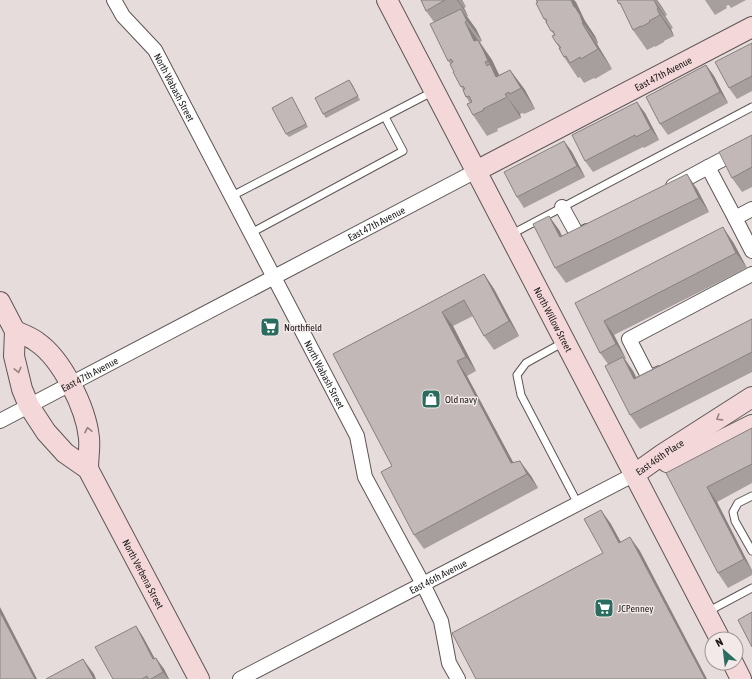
<svg xmlns="http://www.w3.org/2000/svg" width="752" height="679" font-family="'Asap Condensed',sans-serif">
<style>
.lines{fill:none;stroke-linecap:round;stroke-linejoin:round}
.lane-casing{stroke:#5e5655;stroke-width:9}
.street-casing{stroke:#5e5655;stroke-width:16}
.secondary-casing{stroke:#5e5655;stroke-width:22}
.lane{stroke:#fff;stroke-width:7}
.street{stroke:#fff;stroke-width:14}
.secondary{stroke:#f4d7d8;stroke-width:20}
.wall{fill:#a79e9e}
.shaded-wall{fill:#888181}
.building{fill:#c2b8b8;stroke:#888181}
.oneway{stroke:#948283}
.labels{text-anchor:middle;stroke-width:3;stroke-linejoin:round;paint-order:stroke}
.street-label{font-size:10px;fill:#1e1b1b;stroke:#f3e9e9}
.poi-label{font-size:10px;fill:#1e1b1b;stroke:#f3e9e9;text-anchor:start}
</style>
<rect width="100%" height="100%" fill="#e6dcdc"/>
<g class="lines">
<defs>
<g id="lane">
<polyline points="232,196 434,91"/>
<polyline points="251,233 403,151 385,117"/>
<polyline points="510,235 752,107"/>
<polyline points="564,342 526,363 517,375 521,395 578,504"/>
<polyline points="752,496 738,503 733,512 735,521 752,551"/>
<polyline points="707,612 752,588"/>
</g>
<g id="street">
<path id="s1" d="M114 0 123 16 155 50 357 436 365 477 423 584 441 621 449 663 458 679"/>
<polyline points="673,186 708,167"/>
<polyline points="562,207 578,236 587,231"/>
<polyline points="752,209 735,218 752,251"/>
<polyline points="735,218 708,167 752,144"/>
<polyline points="660,373 649,378 629,339 752,274"/>
<path id="s2" d="M0 421 476 171"/>
<path id="s3" d="M240 679 635 474"/>
</g>
<g id="secondary">
<path id="s4" d="M387 0 720 639"/>
<path id="s5" d="M476 171 752 27"/>
<path id="s6" d="M0 302 15 331 14 356 22 389 29 406 46 432 65 453 88 469 199 679"/>
<path d="M15 331C22 334 31 337 37 342 62 359 86 408 89 438 90 447 88 459 88 469"/>
<polyline points="667,462 718,442 752,425"/>
<path id="s7" d="M635 474 663 454 752 397"/>
<polyline points="733,663 741,679"/>
</g>
</defs>
<use href="#lane" class="lane-casing"/>
<use href="#street" class="street-casing"/>
<use href="#secondary" class="secondary-casing"/>
<use href="#lane" class="lane"/>
<use href="#street" class="street"/>
<use href="#secondary" class="secondary"/>
</g>
<g class="wall">
<polygon points="421,0 462,0 466,7 464,8 468,16 467,16 476,29 482,41 480,42 492,60 499,75 510,70 525,90 535,109 524,114 523,113 520,114 521,118 497,129 498,131 487,136 473,115 470,103 466,97 452,66 448,61 434,22 426,11"/>
<polygon points="536,0 574,0 585,21 595,36 598,43 597,44 612,69 595,79 594,78 584,83 580,77 578,78 564,57 557,44 554,35 544,19"/>
<polygon points="617,0 657,0 662,7 667,15 665,16 673,28 671,29 674,36 664,41 664,42 655,47 655,46 647,50 633,30 623,9"/>
<polygon points="705,0 746,0 731,8 729,5 726,6 727,8 715,15"/>
<polygon points="752,43 752,91 737,99 729,88"/>
<polygon points="706,65 714,76 728,103 668,135 660,124"/>
<polygon points="352,84 360,100 326,118 323,114"/>
<polygon points="294,101 308,127 289,137 286,134"/>
<polygon points="645,113 659,140 644,148 643,147 593,172 585,161"/>
<polygon points="752,135 752,187 742,192 732,178"/>
<polygon points="564,141 572,152 585,177 524,208 517,197"/>
<polygon points="697,189 709,212 566,283 555,268 549,216 559,230 562,236"/>
<polygon points="733,242 747,268 614,335 626,359 625,359 633,371 636,377 752,319 752,372 640,429 630,415 608,364 600,353 575,303"/>
<polygon points="484,274 494,289 519,336 494,350 484,336 473,316 453,326 476,371 467,376 513,462 531,476 538,488 424,549 414,535 392,466 333,354"/>
<polygon points="752,428 752,483 717,502 752,570 752,575 728,588 718,573 666,473"/>
<polygon points="136,626 143,637 155,659 164,669 169,679 113,679"/>
</g>
<g class="shaded-wall">
<polygon points="457,0 458,0 464,8 468,16"/>
<polygon points="461,0 462,0 466,7"/>
<polygon points="571,0 574,0 576,2 585,21 595,36 598,43 583,23"/>
<polygon points="654,0 665,16 673,28 658,8"/>
<polygon points="656,0 657,0 662,7 667,15"/>
<polygon points="461,9 476,29 482,41 467,21"/>
<polygon points="657,9 671,29 674,36 660,15"/>
<polygon points="465,22 492,60 501,79 496,77 492,67 474,41"/>
<polygon points="582,23 597,44 612,69 598,49"/>
<polygon points="706,65 714,76 728,103 720,92"/>
<polygon points="510,70 525,90 535,109 521,88"/>
<polygon points="349,80 352,84 360,100 358,96"/>
<polygon points="505,94 520,114 521,118"/>
<polygon points="637,102 645,113 659,140 651,129"/>
<polygon points="564,141 572,152 585,177 577,166"/>
<polygon points="687,174 697,189 709,212 699,198"/>
<polygon points="549,216 559,230 570,252 560,237"/>
<polygon points="723,227 733,242 747,268 736,253"/>
<polygon points="484,274 494,289 519,336 509,321"/>
<polygon points="442,312 453,326 476,371 466,357"/>
<polygon points="604,321 614,335 626,359 616,344"/>
<polygon points="623,357 633,371 644,393 634,379"/>
<polygon points="457,361 467,376 521,477 511,463"/>
<polygon points="520,461 531,476 538,488 527,474"/>
<polygon points="707,487 717,502 752,571 744,559"/>
<polygon points="601,510 611,524 629,557 619,543"/>
<polygon points="630,537 640,551 707,679 705,679"/>
<polygon points="0,607 37,679 35,679 0,612"/>
<polygon points="136,626 143,637 161,670 153,659"/>
<polygon points="156,658 164,669 169,679 168,679 163,672"/>
<polygon points="83,659 94,674 96,679 94,679"/>
</g>
<g class="building">
<polygon points="421,0 445,0 426,11"/>
<polygon points="536,0 571,0 574,7 575,7 580,15 583,23 582,23 598,49 581,59 580,57 570,63 566,56 564,57 559,48 561,48 558,44 557,44 552,36 555,35 553,31 551,31 546,22 547,21 545,18 544,19 536,3 538,2"/>
<polygon points="617,0 654,0 658,8 657,9 660,15 649,21 650,22 641,27 641,26 633,30 620,3 619,4"/>
<polygon points="461,9 467,21 465,22 474,41 478,40 484,52 488,61 485,62 487,66 490,64 496,77 510,70 521,88 510,94 509,92 505,94 507,97 483,109 484,110 473,115 467,104 472,102 469,96 466,97 463,90 465,89 463,86 461,87 453,72 454,72 450,64 453,62 451,59 448,61 430,24"/>
<polygon points="752,43 752,76 729,88 715,62"/>
<polygon points="706,65 720,92 660,124 646,97"/>
<polygon points="349,80 358,96 323,114 315,98"/>
<polygon points="292,97 306,124 286,134 272,108"/>
<polygon points="637,102 651,129 636,137 635,135 585,161 572,135"/>
<polygon points="752,135 752,167 732,178 719,152"/>
<polygon points="564,141 577,166 517,197 504,172"/>
<polygon points="687,174 699,198 555,268 533,224 549,216 560,237"/>
<polygon points="723,227 736,253 604,321 616,344 600,353 575,303"/>
<polygon points="484,274 509,321 484,336 464,300 442,312 466,357 457,361 511,463 520,461 527,474 414,535 381,472 392,466 333,354"/>
<polygon points="752,319 752,352 630,415 605,366 623,357 634,379"/>
<polygon points="752,428 752,464 707,487 744,559 718,573 666,473"/>
<polygon points="601,510 619,543 630,537 705,679 476,679 452,633 603,553 584,519"/>
<polygon points="0,612 35,679 0,679"/>
<polygon points="752,612 752,647 738,620"/>
<polygon points="136,626 153,659 156,658 163,672 151,679 148,679 147,676 142,679 113,679 95,647"/>
<polygon points="83,659 94,679 46,679"/>
</g>
<defs><path id="oneway-chevron" d="M-2-3.5L2.5 0L-2 3.5" fill="none" stroke-width="1.6" stroke-linecap="round" stroke-linejoin="round"/></defs>
<g class="oneway">
<use href="#oneway-chevron" transform="translate(18 370) rotate(76)"/>
<use href="#oneway-chevron" transform="translate(719 418) rotate(148)"/>
<use href="#oneway-chevron" transform="translate(88 430) rotate(-102)"/>
</g>
<defs>
<symbol id="supermarket-square" viewBox="-11 -11 22 22"><rect x="-9" y="-9" width="18" height="18" rx="4" fill="#2a6d5e" stroke="#f3e9e9"/><path d="M-6-5.5h2.5l.6 2H6L4.5 2H-2.5L-4.4-4H-6ZM-1.5 3.2a1.3 1.3 0 1 0 .1 0ZM3 3.2a1.3 1.3 0 1 0 .1 0Z" fill="#fff"/></symbol>
<symbol id="shop-square" viewBox="-11 -11 22 22"><rect x="-9" y="-9" width="18" height="18" rx="4" fill="#2a6d5e" stroke="#f3e9e9"/><path d="M-5-2.5h2.3a2.7 3.5 0 0 1 5.4 0H5L5.5 6h-11ZM-1.5-2.5h3a1.5 2.3 0 0 0-3 0Z" fill="#fff"/></symbol>
</defs>
<g fill-rule="evenodd">
<use href="#supermarket-square" x="259" y="316" width="22" height="22"/>
<use href="#shop-square" x="420" y="388" width="22" height="22"/>
<use href="#supermarket-square" x="593" y="597" width="22" height="22"/>
</g>
<g class="labels">
<g class="street-label">
<text dy="4" stroke="none"><textPath href="#s5" startOffset="211">East 47th Avenue</textPath></text>
<text dy="4" stroke="none"><textPath href="#s1" startOffset="107">North Wabash Street</textPath></text>
<text dy="4" stroke="none"><textPath href="#s2" startOffset="425">East 47th Avenue</textPath></text>
<text dy="4" stroke="none"><textPath href="#s4" startOffset="360">North Willow Street</textPath></text>
<text dy="4" stroke="none"><textPath href="#s2" startOffset="101">East 47th Avenue</textPath></text>
<text dy="4" stroke="none"><textPath href="#s1" startOffset="431">North Wabash Street</textPath></text>
<text dy="4" stroke="none"><textPath href="#s7" startOffset="30">East 46th Place</textPath></text>
<text dy="4" stroke="none"><textPath href="#s6" startOffset="316">North Verbena Street</textPath></text>
<text dy="4" stroke="none"><textPath href="#s3" startOffset="223">East 46th Avenue</textPath></text>
</g>
<g class="poi-label">
<text x="284" y="331">Northfield</text>
<text x="445" y="403">Old navy</text>
<text x="618" y="612">JCPenney</text>
</g>
</g>
<g transform="translate(724 651) rotate(332)"><circle r="19" fill="#f3e9e9" stroke="#9e9797"/>
<path d="M0-3L7 15L0 10L-7 15Z" fill="#2a6d5e"/>
<text y="-6" font-size="11" font-weight="bold" text-anchor="middle" fill="#1e1b1b">N</text>
</g>
</svg>
